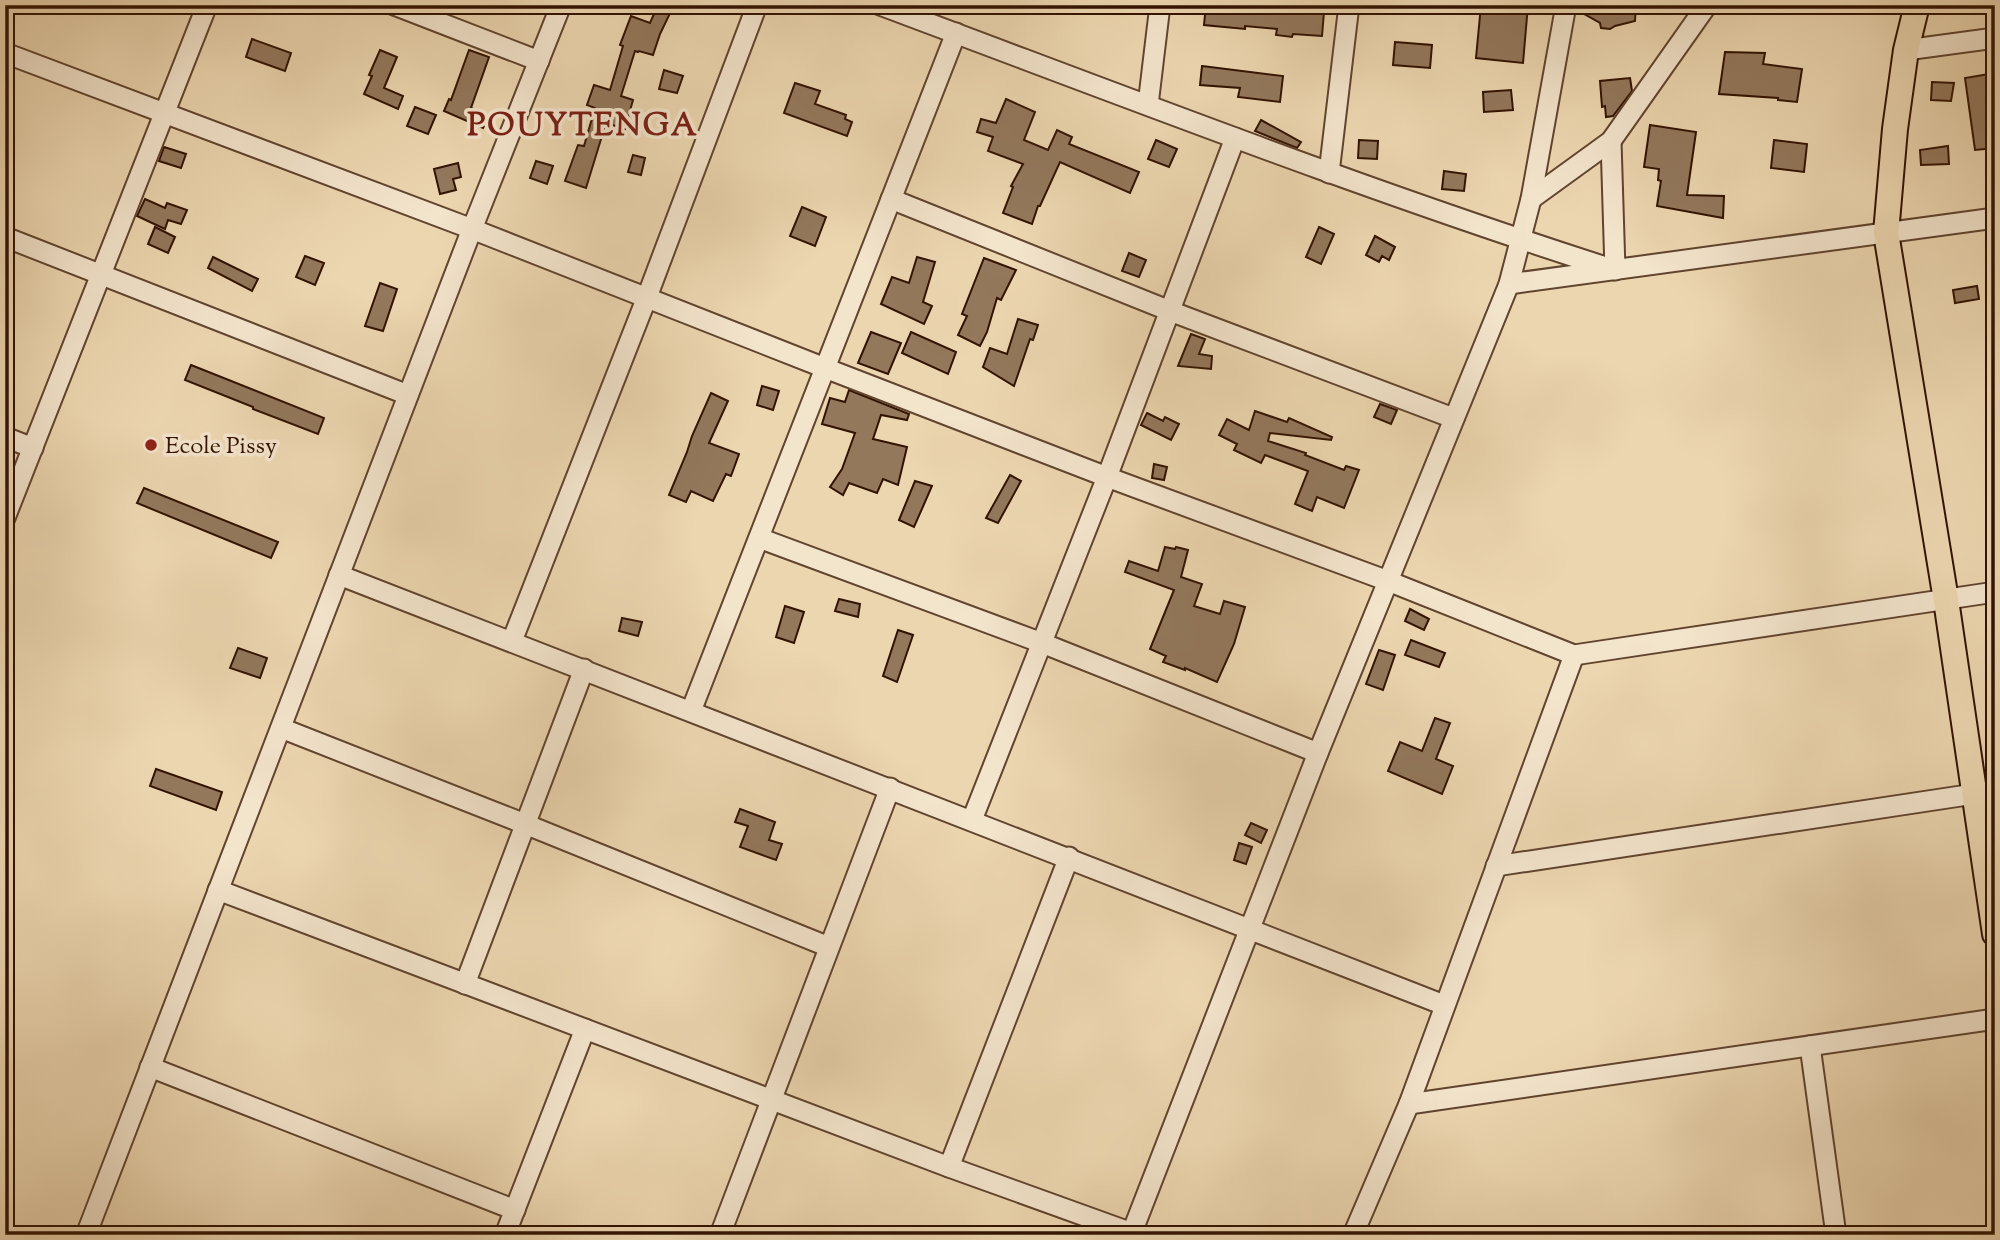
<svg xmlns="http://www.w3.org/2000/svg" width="2000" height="1240" font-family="'Sorts Mill Goudy',serif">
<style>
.building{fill:#93785c;stroke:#321302;stroke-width:2}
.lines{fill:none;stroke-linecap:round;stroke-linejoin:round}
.minor-casing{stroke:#60442e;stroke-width:23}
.major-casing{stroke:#321302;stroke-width:28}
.minor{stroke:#f3e4cc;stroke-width:19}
.major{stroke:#ecd6b0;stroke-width:24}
.poi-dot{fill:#8f2418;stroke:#f3e4cc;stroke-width:2.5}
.labels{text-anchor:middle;stroke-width:7;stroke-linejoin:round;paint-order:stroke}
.poi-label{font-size:24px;fill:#321302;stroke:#f3e4cc;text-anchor:start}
.district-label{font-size:32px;font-weight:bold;letter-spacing:2px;fill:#7a1f14;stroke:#f3e4cc}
</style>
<rect width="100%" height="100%" fill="#ecd6b0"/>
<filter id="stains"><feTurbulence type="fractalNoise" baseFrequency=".00286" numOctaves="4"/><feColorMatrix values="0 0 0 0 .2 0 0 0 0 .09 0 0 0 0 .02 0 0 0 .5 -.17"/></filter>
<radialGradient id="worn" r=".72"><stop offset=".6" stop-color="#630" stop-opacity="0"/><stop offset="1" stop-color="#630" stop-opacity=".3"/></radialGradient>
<g class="building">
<polygon points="658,5 674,5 660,34 653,55 639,51 638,52 635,51 621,96 633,100 625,129 606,123 586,188 565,181 578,145 584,146 595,108 587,105 594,85 610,90 623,46 620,45 631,16 650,23"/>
<polygon points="1206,5 1279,7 1279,5 1282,5 1295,7 1295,9 1324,12 1322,36 1293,34 1292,37 1276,35 1277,29 1245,26 1245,29 1204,25"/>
<polygon points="1481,5 1528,5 1523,63 1476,58"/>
<polygon points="1578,5 1636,5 1635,21 1615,26 1610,29 1601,28 1600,23 1577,10"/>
<polygon points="252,39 291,53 285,71 246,57"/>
<polygon points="1395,42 1432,45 1430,68 1393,65"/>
<polygon points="380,50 397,57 384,88 403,96 398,109 364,94 372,76 369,75"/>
<polygon points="469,50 489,57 471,108 489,116 483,128 444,111 449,99 451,100"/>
<polygon points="1725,52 1765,53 1763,64 1802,69 1797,102 1778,100 1778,98 1719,94"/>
<polygon points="1202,66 1283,76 1280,102 1238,97 1240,88 1200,85"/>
<polygon points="664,70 683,76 677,93 659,89"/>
<polygon points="1995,73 1995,148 1975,150 1965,78"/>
<polygon points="1630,78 1632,91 1613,116 1606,117 1605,106 1602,107 1600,81"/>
<polygon points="1932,82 1954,83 1951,101 1931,100"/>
<polygon points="795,83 820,91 815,104 846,115 845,119 852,122 847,136 784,113"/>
<polygon points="1511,90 1513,110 1484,112 1483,92"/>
<polygon points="1006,99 1035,112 1024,140 1048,150 1057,130 1072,137 1069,144 1139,172 1130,193 1060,162 1040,206 1038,206 1032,224 1003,213 1013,187 1011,186 1023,164 988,151 993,137 977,132 981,119 996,123"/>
<polygon points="415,107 436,115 428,134 407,126"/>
<polygon points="1261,120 1301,142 1297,148 1255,131"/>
<polygon points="1650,125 1696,132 1687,195 1724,196 1723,218 1657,206 1661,181 1658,180 1659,169 1644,167"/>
<polygon points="1156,140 1177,149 1169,167 1148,159"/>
<polygon points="1359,140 1378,141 1377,159 1358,158"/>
<polygon points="1774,140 1807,144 1804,172 1771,168"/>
<polygon points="1948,146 1949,164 1921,165 1920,150"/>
<polygon points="164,147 186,154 181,168 159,161"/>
<polygon points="633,155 645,158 641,175 628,172"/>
<polygon points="536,161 553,166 547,184 530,178"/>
<polygon points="458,163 461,177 453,179 456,190 440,194 434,169"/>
<polygon points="1444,171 1466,174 1464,191 1442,189"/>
<polygon points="145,199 165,208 167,203 187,210 181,224 168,220 165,229 137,216"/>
<polygon points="802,207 826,217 815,246 790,236"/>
<polygon points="155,227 175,237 168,253 148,244"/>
<polygon points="1319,227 1334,234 1321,264 1306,257"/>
<polygon points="1375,236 1395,247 1389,260 1382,256 1379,262 1366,255"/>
<polygon points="1129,253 1146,260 1139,277 1122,271"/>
<polygon points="305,256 324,263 315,285 296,277"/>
<polygon points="213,257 258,279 252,291 208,268"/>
<polygon points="917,257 935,262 923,302 932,306 924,324 881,304 892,277 909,283"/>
<polygon points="984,258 1016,270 1001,300 997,298 987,332 980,346 958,335 967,316 962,314"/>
<polygon points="380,283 397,289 383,331 365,326"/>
<polygon points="1977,286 1979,299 1955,303 1953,290"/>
<polygon points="1018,319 1038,325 1033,340 1030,339 1014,386 983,367 990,348 1007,354"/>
<polygon points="871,332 901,343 888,374 858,363"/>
<polygon points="911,332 956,352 948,374 902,353"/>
<polygon points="1191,334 1205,339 1199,354 1212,356 1211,369 1178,366"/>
<polygon points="191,365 324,418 318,434 253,409 253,407 185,380"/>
<polygon points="762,386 779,391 773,410 757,405"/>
<polygon points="849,390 909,414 907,420 881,415 873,439 907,447 898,485 883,479 877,493 849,483 843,495 830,487 842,469 855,433 822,424 830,398 845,402"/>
<polygon points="711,393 728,401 709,443 739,454 731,476 726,474 713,501 691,491 686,502 669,495 687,452 692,436"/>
<polygon points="1380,404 1397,410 1391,424 1374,417"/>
<polygon points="1255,411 1287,422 1289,418 1332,437 1331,440 1270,433 1268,441 1306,453 1305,455 1344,470 1346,466 1359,470 1344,508 1317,497 1312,511 1295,504 1308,471 1265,455 1261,463 1234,450 1237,444 1219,435 1227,419 1249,430"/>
<polygon points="1147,413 1163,421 1165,417 1179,424 1171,440 1141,425"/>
<polygon points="1154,464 1167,467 1164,480 1152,478"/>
<polygon points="1010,475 1021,481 998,523 986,518"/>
<polygon points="915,481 932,486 914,527 899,520"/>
<polygon points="144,488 278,542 271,558 137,503"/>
<polygon points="1165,547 1175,549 1176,547 1188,550 1181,577 1202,584 1194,606 1220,614 1224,601 1245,607 1234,644 1217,682 1185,668 1185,670 1163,662 1166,656 1150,649 1174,590 1125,572 1129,561 1158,571"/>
<polygon points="839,599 860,604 858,617 835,611"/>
<polygon points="785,606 804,612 794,643 776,637"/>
<polygon points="1410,609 1429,619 1424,630 1405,621"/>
<polygon points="622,618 642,622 638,636 619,631"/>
<polygon points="898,630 913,635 897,682 883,676"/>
<polygon points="1411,640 1445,653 1439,667 1405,655"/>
<polygon points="238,648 267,658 260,678 230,668"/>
<polygon points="1379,650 1395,655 1383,690 1366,684"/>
<polygon points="1435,718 1450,723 1436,759 1453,766 1442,794 1388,771 1400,742 1422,751"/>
<polygon points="156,769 222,792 216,810 150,786"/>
<polygon points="740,809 775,822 769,840 782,844 776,860 740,847 748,826 735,822"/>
<polygon points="1251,823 1267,830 1261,843 1245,835"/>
<polygon points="1239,843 1252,847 1246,864 1234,860"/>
</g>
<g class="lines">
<defs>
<g id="minor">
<polyline points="394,5 539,61"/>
<path d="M880 5C1124 96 1367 191 1615 270L1611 141"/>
<polyline points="1906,50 1995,38"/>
<polyline points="5,53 472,229 825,368 1107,477 1388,581 1574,655 1995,592"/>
<polyline points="1148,105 1160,5"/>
<polyline points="1329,173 1349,5"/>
<polyline points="891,199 1170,311 1453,418"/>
<polyline points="1531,199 1611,141 1707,5"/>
<polyline points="5,237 408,395"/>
<polyline points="1509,284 1995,218"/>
<polyline points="5,437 33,448"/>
<polyline points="5,518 207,5"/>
<polyline points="759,538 1042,643 1318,753"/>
<polyline points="339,575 1444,1005"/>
<polyline points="512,641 647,297 757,5"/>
<polyline points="691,711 956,33"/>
<polyline points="281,728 525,824 829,947"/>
<polyline points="972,820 1107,477 1235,138"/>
<polyline points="1496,866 1974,794"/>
<polyline points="218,890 949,1167 1132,1233"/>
<polyline points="465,984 584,669"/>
<polyline points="1810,1046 1836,1235"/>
<polyline points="150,1067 515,1210"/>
<polyline points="1409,1104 1995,1019"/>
<polyline points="949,1167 1069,857"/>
<polyline points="86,1235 472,229 561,5"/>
<polyline points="505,1235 585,1029"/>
<polyline points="720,1235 890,788"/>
<polyline points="1131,1235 1318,753 1509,284 1531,199 1566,5"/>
<polyline points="1353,1235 1409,1104 1574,655"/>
</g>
<polyline id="major" points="1917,5 1906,50 1895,129 1886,233 1946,600 1995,934"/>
</defs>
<use href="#minor" class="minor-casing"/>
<use href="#major" class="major-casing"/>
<use href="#minor" class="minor"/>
<use href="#major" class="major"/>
</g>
<circle class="poi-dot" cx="151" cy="445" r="7"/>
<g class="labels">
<g class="poi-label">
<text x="165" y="453">Ecole Pissy</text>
</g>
<g class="district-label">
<text x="583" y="135">POUYTENGA</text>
</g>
</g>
<rect width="2000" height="1240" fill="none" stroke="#ecd6b0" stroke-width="28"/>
<rect x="7" y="7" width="1986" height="1226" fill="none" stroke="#321302" stroke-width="3.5"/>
<rect x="14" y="14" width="1972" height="1212" fill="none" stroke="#321302" stroke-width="2"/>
<rect width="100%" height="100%" filter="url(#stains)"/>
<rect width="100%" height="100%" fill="url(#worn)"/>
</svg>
